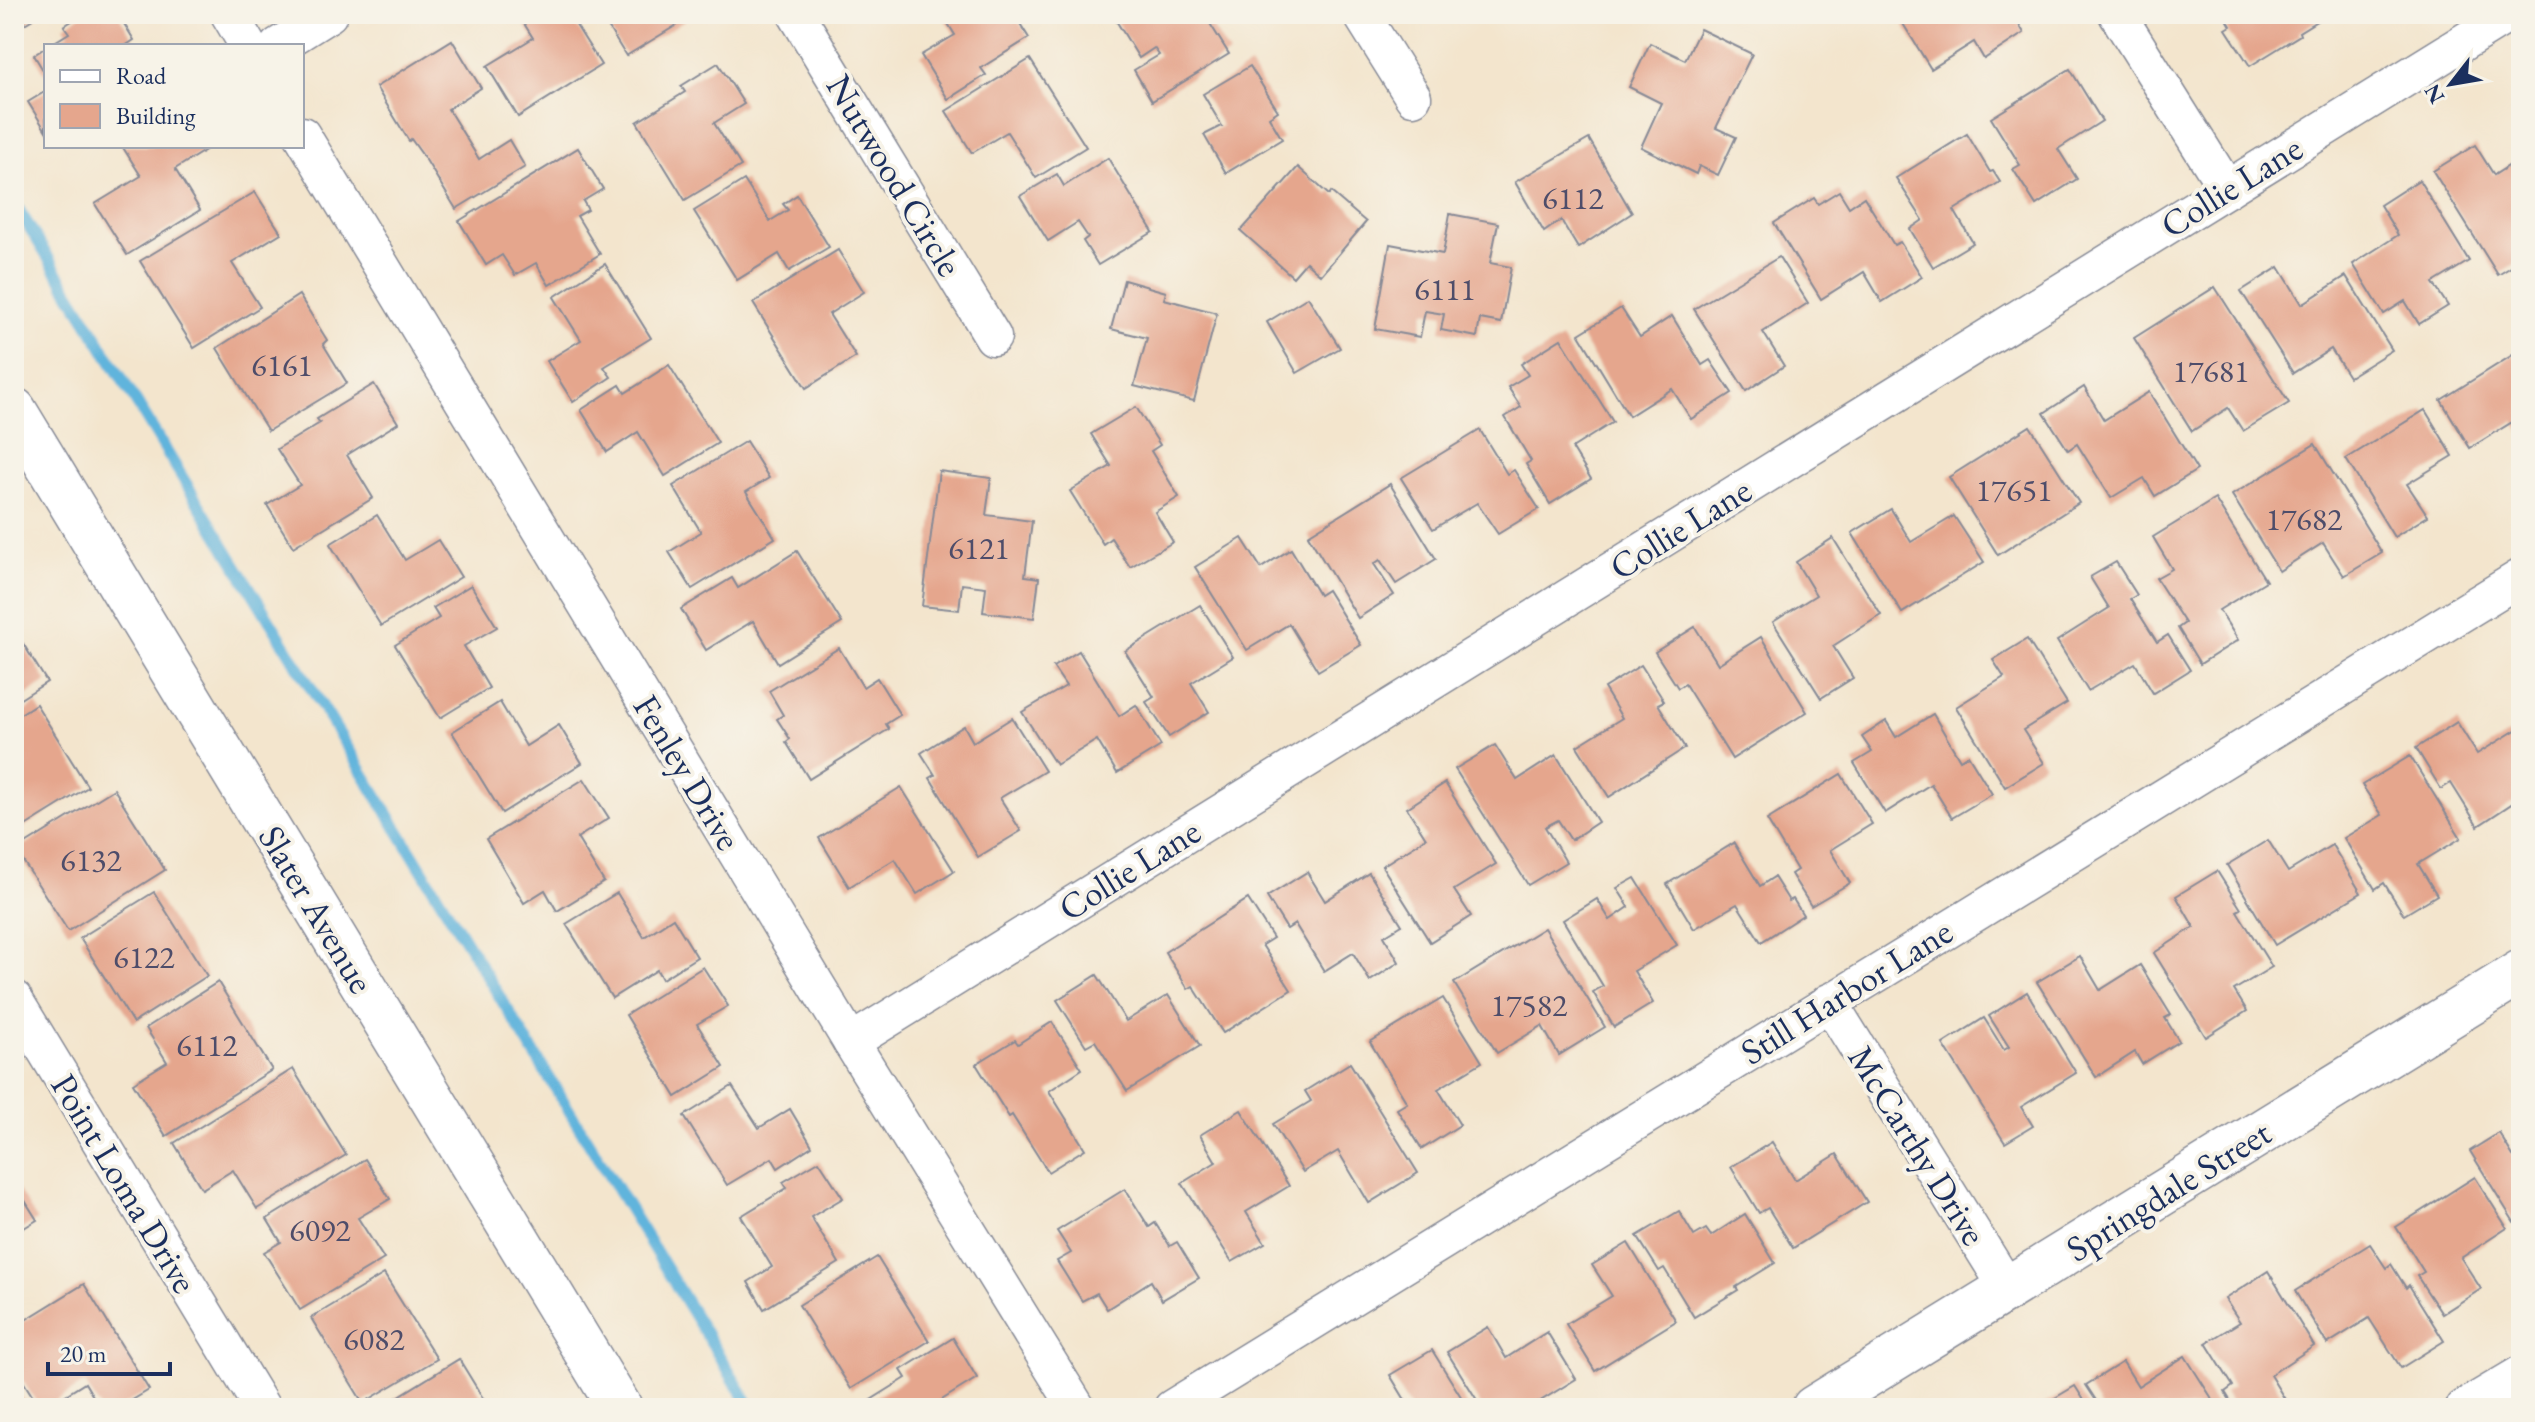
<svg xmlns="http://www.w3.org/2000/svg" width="2535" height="1422" font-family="'EB Garamond',serif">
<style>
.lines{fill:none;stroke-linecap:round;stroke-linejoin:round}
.stream{stroke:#60b4dc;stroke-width:12}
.building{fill:#e5a68d}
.street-casing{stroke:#878a96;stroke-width:39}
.secondary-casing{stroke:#878a96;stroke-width:47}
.street{stroke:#fff;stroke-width:36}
.secondary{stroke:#fff;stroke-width:44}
.labels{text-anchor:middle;stroke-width:8;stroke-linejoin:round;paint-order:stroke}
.number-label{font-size:32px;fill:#4e4d6a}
.street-label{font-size:36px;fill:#1b2f5e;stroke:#f7f3e8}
</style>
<rect width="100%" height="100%" fill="#f7f3e8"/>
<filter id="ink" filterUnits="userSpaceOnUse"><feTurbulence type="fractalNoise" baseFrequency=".0125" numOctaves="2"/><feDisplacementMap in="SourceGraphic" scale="16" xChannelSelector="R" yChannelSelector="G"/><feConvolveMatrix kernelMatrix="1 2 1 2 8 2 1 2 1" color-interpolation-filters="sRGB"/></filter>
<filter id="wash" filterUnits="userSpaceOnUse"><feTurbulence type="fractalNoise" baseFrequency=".006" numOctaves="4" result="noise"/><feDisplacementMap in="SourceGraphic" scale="32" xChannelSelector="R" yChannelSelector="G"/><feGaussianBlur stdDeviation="1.8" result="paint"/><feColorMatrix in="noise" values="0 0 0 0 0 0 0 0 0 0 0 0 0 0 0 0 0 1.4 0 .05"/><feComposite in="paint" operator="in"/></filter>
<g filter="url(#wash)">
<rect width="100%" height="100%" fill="#f3e5cd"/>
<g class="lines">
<polyline class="stream" points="14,202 751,1408"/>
</g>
<g id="blocks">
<g class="building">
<polygon points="14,14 41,14 18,28 14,22"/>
<polygon points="83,14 118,14 134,40 125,46 48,46 69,33 64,26"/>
<polygon points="518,14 569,14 601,65 518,117 487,66 533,38"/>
<polygon points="600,14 695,14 626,56"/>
<polygon points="942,14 1014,14 1029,38 981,68 986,75 948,99 921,55 955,35"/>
<polygon points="1112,14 1204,14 1229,54 1152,101 1134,70 1159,55 1154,48 1139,58"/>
<polygon points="1897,14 2013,14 2024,33 1984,59 1974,42 1931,69"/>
<polygon points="2224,14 2328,14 2299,32 2300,35 2250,66 2226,29 2231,26"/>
<polygon points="1700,29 1752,54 1716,128 1736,137 1718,175 1699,166 1696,174 1641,147 1661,103 1629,87 1650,43 1685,60"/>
<polygon points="452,40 481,88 448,109 479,159 509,140 525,167 456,209 426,160 411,139 409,141 376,87"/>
<polygon points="46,47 46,75 34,55"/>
<polygon points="1030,59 1086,147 1036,178 1007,132 972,153 946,111"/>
<polygon points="718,63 744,104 714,123 741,166 685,200 637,122 685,92 681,86"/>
<polygon points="1250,66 1278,111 1269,117 1282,139 1226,173 1204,135 1222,126 1203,94"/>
<polygon points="2070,69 2102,121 2058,149 2077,179 2036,205 2013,169 2020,165 1991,118"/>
<polygon points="46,91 46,131 28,102"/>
<polygon points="1967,134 1990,172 1993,171 2000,182 1954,210 1973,243 1933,267 1910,229 1923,220 1896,178"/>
<polygon points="1589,139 1632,213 1578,248 1561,220 1544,232 1515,182"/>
<polygon points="2475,145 2494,175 2521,158 2521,261 2498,275 2433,171"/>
<polygon points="122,146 212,146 175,169 200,210 127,255 95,204 141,176"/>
<polygon points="578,148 603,189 583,201 588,210 577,216 600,254 549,285 536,263 515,275 502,255 486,265 459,221"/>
<polygon points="1108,158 1153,232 1098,265 1083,241 1088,237 1078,222 1048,241 1020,196 1057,174 1064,186"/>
<polygon points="1298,167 1329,195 1331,192 1366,222 1321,275 1306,262 1293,277 1241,231"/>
<polygon points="744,180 770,221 788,210 783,204 797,195 829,247 789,271 779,254 737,280 694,211"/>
<polygon points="2419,180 2469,261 2433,283 2448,306 2419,324 2405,301 2384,314 2353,264 2398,235 2380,205"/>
<polygon points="1839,191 1849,207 1864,197 1894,245 1900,242 1922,277 1882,302 1864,272 1821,299 1774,223 1814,198 1818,204"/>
<polygon points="255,192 281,233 232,263 260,307 194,348 140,261"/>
<polygon points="1450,214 1498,223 1490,263 1511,267 1501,323 1480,319 1477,337 1441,330 1444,314 1425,311 1420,337 1375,329 1390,244 1443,254"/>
<polygon points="838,250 864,292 829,314 856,357 806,388 753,303"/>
<polygon points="1779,257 1808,303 1763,332 1784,366 1746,391 1694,309"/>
<polygon points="605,264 651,338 604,367 611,377 573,402 547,361 581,340 554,297"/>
<polygon points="2279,267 2302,304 2346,276 2392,350 2349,377 2331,349 2293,373 2241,291"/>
<polygon points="1124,280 1166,292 1164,299 1217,313 1194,401 1134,386 1147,338 1111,329"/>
<polygon points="2215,287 2289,403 2243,431 2228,408 2192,431 2134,338"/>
<polygon points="299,295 327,340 323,344 347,383 268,431 217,348"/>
<polygon points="1308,297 1340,348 1297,373 1267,322"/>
<polygon points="1621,308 1640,337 1672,316 1702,365 1710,360 1732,393 1691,419 1672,389 1629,416 1579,334"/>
<polygon points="1561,339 1613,422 1572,448 1591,479 1550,504 1526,464 1531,461 1505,417 1521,407 1508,387 1528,375 1521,364"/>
<polygon points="2516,353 2521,361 2521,433 2514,421 2470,448 2441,400"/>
<polygon points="669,365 718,443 665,476 638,432 607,452 581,410 620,385 625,393"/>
<polygon points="374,384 398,423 347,455 373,498 293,547 267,505 300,485 277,449 320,423 317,419"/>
<polygon points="2084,387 2104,420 2149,392 2197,470 2155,496 2144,478 2111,498 2077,444 2068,450 2044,413"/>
<polygon points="1136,407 1160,445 1151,451 1179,497 1155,512 1173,542 1130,567 1111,538 1103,544 1070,491 1111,466 1091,434"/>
<polygon points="2425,410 2453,456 2407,484 2428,516 2394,537 2346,459"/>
<polygon points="2030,426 2079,503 1998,555 1949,477"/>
<polygon points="1480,430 1507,474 1514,470 1539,509 1498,534 1477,503 1433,529 1401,478"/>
<polygon points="746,441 769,478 746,492 775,538 692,589 669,552 701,532 673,486"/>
<polygon points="2315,444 2382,553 2344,576 2323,543 2279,571 2232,495"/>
<polygon points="939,471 991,478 986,515 1032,521 1025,576 1039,578 1034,618 983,612 986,587 962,584 959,610 922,606"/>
<polygon points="1390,484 1436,559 1396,584 1380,560 1374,564 1394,595 1358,618 1308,535"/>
<polygon points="2215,499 2266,581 2219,610 2238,640 2200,664 2178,628 2185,623 2156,578 2172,569 2153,537"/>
<polygon points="1891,509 1911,542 1954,516 1984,562 1902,613 1852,533"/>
<polygon points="377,515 405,560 438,540 461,577 381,626 330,544"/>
<polygon points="1242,538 1261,568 1291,549 1319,595 1327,590 1361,645 1318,671 1289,624 1247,650 1195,567"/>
<polygon points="1833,538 1881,615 1833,646 1853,678 1821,698 1773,622 1816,595 1796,562"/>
<polygon points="797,551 842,623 778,663 753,621 706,650 681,609 732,578 738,588"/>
<polygon points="2116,562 2137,595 2130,599 2157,642 2168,635 2190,670 2153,693 2135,663 2088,691 2057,641 2109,608 2090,577"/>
<polygon points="471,585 497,627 464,646 489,688 440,718 395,645 439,618 433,608"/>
<polygon points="1200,605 1233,657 1191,683 1209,712 1169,737 1146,702 1154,697 1125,651"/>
<polygon points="1695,627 1718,664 1761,637 1807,712 1732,759 1685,684 1678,688 1655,652"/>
<polygon points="14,629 47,682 14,703"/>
<polygon points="2027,639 2067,703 2023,730 2044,763 2005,787 1956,707 2004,677 1993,660"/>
<polygon points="839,648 863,687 877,678 900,715 886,724 889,729 809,779 786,742 790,739 777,719 783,715 769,691"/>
<polygon points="1079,651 1119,716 1136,705 1161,746 1117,773 1097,740 1056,765 1022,712 1066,686 1053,667"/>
<polygon points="1641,665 1664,701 1658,704 1685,748 1609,797 1577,746 1622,718 1604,688"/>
<polygon points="500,702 526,746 559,725 582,763 502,813 452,732"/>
<polygon points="36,704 88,787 14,833 14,718"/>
<polygon points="1933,714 1960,760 1968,755 1992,794 1952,818 1931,784 1885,813 1854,763 1872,752 1862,737 1886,721 1896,737"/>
<polygon points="1012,718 1045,771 1000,798 1021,831 978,857 930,778 935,775 921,753 964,726 973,742"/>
<polygon points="2457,722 2477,754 2519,728 2521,815 2513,803 2478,826 2451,783 2441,789 2416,748"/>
<polygon points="1495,745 1517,780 1556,755 1598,822 1571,840 1558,820 1545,827 1566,862 1528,885 1455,769"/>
<polygon points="2410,756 2461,838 2418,864 2437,895 2404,915 2384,883 2375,889 2344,838 2382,815 2362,785"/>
<polygon points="1841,774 1872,824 1830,850 1850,883 1811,906 1791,874 1797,870 1767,820"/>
<polygon points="584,779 609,818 577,838 604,882 557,911 545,890 524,903 486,839"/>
<polygon points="1445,783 1496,864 1454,890 1471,916 1430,942 1382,866 1426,838 1407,808"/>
<polygon points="901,787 954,871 917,894 895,859 849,887 819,838"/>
<polygon points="114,789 165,870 68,931 16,850"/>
<polygon points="2268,840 2288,872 2332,845 2361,893 2275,945 2227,865"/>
<polygon points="1734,843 1760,886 1774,877 1789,901 1793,899 1803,915 1761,942 1737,904 1694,929 1667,884"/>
<polygon points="2217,871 2241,909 2237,911 2272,967 2234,990 2247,1011 2206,1037 2154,953 2194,927 2176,896"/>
<polygon points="1307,872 1325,901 1369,873 1402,925 1384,936 1399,962 1370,981 1353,953 1324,971 1295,924 1287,929 1267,897"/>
<polygon points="1635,878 1677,945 1634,971 1653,1003 1614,1027 1593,992 1603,986 1563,920 1597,899 1610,920 1629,907 1617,888"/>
<polygon points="154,892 207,976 133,1023 80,938"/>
<polygon points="617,893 644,937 673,918 697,957 662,979 657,970 612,998 566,924"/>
<polygon points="1248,899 1273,938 1262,945 1291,990 1223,1033 1193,986 1188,989 1165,952"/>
<polygon points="1544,928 1605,1027 1559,1055 1542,1026 1497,1053 1454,983"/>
<polygon points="2080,956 2100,990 2140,965 2171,1015 2165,1018 2179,1041 2142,1064 2135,1052 2096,1077 2037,982"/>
<polygon points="703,967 728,1006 697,1024 724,1067 676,1097 626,1015"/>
<polygon points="1097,975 1126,1021 1168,995 1200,1046 1127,1091 1095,1041 1086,1046 1057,1000"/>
<polygon points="218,982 272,1070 166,1136 133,1083 167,1062 146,1028"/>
<polygon points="2027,992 2076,1073 2021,1107 2033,1126 2005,1143 1943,1044 1984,1018 2004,1050 2009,1047 1989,1016"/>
<polygon points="1443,998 1482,1062 1438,1089 1460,1125 1422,1149 1397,1109 1407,1103 1370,1042"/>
<polygon points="1052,1022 1082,1069 1049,1091 1085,1149 1048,1172 1012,1115 1009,1117 976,1064 1015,1040 1018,1044"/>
<polygon points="1350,1063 1418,1173 1369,1203 1338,1151 1303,1172 1273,1124 1311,1101 1305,1091"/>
<polygon points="293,1069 346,1155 257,1209 233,1170 202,1189 174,1143"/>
<polygon points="732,1086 759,1128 790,1109 812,1146 778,1168 772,1158 727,1185 684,1116"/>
<polygon points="1241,1110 1289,1186 1246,1212 1265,1243 1232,1262 1182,1183 1216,1162 1200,1135"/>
<polygon points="2499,1133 2513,1156 2521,1151 2521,1218 2514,1222 2470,1151"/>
<polygon points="1772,1142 1795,1180 1837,1154 1867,1202 1793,1248 1768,1208 1759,1213 1731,1167"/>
<polygon points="365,1159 390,1199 358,1218 384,1259 300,1310 264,1252 281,1242 267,1219"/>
<polygon points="819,1161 843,1198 811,1217 839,1263 764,1309 748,1282 772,1267 741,1216 787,1188 783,1182"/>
<polygon points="2475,1177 2507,1228 2461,1258 2481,1289 2442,1314 2417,1276 2424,1272 2396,1227"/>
<polygon points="14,1183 37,1220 14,1234"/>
<polygon points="1125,1189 1149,1227 1155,1223 1170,1246 1177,1242 1199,1278 1162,1300 1151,1281 1107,1309 1097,1293 1082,1301 1057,1261 1071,1253 1057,1231"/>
<polygon points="1679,1211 1694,1236 1706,1229 1711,1236 1745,1214 1775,1263 1736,1287 1738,1290 1694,1317 1664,1268 1659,1271 1637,1236"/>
<polygon points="1628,1243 1676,1321 1595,1371 1566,1324 1612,1296 1592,1265"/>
<polygon points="2370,1244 2386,1268 2391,1264 2406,1288 2409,1285 2444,1341 2401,1368 2369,1318 2327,1344 2295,1291"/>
<polygon points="877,1257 929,1341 851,1389 799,1305"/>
<polygon points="2268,1271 2314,1346 2270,1375 2289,1406 2235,1408 2225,1392 2233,1386 2206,1343 2240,1322 2225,1299"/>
<polygon points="384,1274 437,1359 363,1403 311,1318"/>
<polygon points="84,1284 149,1390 119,1408 100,1408 85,1383 45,1408 40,1408 14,1367 14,1327"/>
<polygon points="1488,1327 1506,1358 1547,1332 1576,1379 1529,1408 1482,1408 1447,1352"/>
<polygon points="953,1338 977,1378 932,1406 933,1408 858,1408 906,1378 901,1370"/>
<polygon points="1432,1350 1468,1408 1410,1408 1390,1375"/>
<polygon points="2185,1356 2218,1408 2101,1408 2086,1385 2123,1362 2138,1386"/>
<polygon points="459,1359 489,1408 380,1408"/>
<polygon points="14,1385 28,1408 14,1408"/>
<polygon points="2075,1386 2089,1408 2038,1408"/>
</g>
</g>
</g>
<g filter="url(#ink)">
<use href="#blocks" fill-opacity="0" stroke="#878a96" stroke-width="2"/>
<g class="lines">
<defs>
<g id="street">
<polyline points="229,14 248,46"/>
<polyline points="796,14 993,337"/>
<polyline points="1361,14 1413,97"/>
<polyline points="2117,14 2227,189"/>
<polyline points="278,46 329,14"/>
<polyline points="302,135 851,1042 1077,1408"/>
<polyline points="14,999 262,1408"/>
<polyline points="1829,1002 2008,1289"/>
<polyline points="851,1042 2509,14"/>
<polyline points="1172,1408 2521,577"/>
<polyline points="2464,1408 2521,1374"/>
</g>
<g id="secondary">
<polyline points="14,410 620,1408"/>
<polyline points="1814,1408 2521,972"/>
</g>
</defs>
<use href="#street" class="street-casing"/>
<use href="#secondary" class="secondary-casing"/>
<use href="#street" class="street"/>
<use href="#secondary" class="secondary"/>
</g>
</g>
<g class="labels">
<g class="number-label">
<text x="1573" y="209">6112</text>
<text x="1445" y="300">6111</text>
<text x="282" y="376">6161</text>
<text x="2211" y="382">17681</text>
<text x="2014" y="501">17651</text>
<text x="2304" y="530">17682</text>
<text x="979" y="559">6121</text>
<text x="91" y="871">6132</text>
<text x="144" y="968">6122</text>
<text x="1529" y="1016">17582</text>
<text x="207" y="1056">6112</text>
<text x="320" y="1241">6092</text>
<text x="374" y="1350">6082</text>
</g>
<g class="street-label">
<text transform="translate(895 175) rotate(59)" y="13">Nutwood Circle</text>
<text transform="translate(2231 186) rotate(-32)" y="13">Collie Lane</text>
<text transform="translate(1680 528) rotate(-32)" y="13">Collie Lane</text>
<text transform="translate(688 772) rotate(59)" y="13">Fenley Drive</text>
<text transform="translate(1129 869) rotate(-32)" y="13">Collie Lane</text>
<text transform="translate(317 909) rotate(59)" y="13">Slater Avenue</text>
<text transform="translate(1846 991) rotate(-32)" y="13">Still Harbor Lane</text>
<text transform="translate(1918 1145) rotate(58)" y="13">McCarthy Drive</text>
<text transform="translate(125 1183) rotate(59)" y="13">Point Loma Drive</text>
<text transform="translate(2168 1190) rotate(-32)" y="13">Springdale Street</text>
</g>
</g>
<rect width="2535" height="1422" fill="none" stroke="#f7f3e8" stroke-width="48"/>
<rect x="44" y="44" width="260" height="104" fill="#f7f3e8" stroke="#9fa5b1" stroke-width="2"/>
<rect x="60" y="70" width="40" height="12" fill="#ffffff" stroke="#9fa5b1" stroke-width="2"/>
<text x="116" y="84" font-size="24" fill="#1b2f5e">Road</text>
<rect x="60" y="104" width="40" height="24" fill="#e5a68d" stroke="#9fa5b1" stroke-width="2"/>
<text x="116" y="124" font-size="24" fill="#1b2f5e">Building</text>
<g transform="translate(2451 84) rotate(239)" stroke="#f7f3e8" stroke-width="6" paint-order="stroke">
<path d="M0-6L14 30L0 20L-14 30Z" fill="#1b2f5e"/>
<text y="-12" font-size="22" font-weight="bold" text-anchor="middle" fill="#1b2f5e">N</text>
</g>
<path d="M48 1362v12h122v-12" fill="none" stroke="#1b2f5e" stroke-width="4"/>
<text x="60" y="1362" font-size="24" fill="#1b2f5e" stroke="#f7f3e8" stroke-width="6" paint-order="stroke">20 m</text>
</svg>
